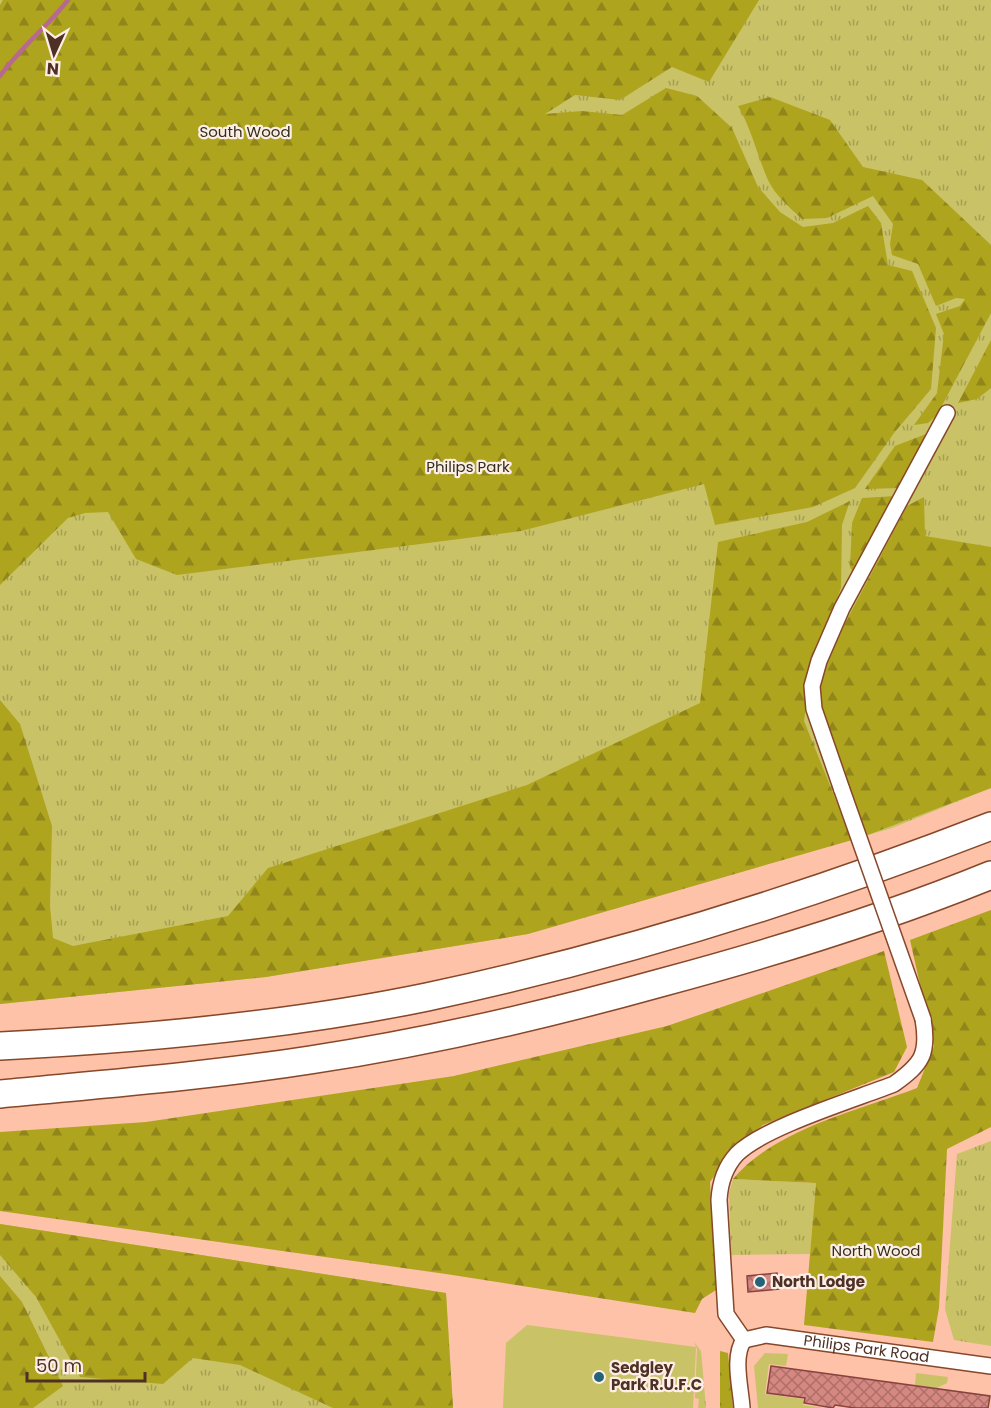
<svg xmlns="http://www.w3.org/2000/svg" width="991" height="1408" font-family="Poppins,sans-serif">
<style>
.grass{fill:url(#grass-tufts)}
.forest{fill:url(#forest-firs)}
.garden{fill:#c9c266}
.lines{fill:none;stroke-linecap:round;stroke-linejoin:round}
.stream{stroke:#b8698f;stroke-width:4.5}
.building{fill:url(#building-cross-hatch);stroke:#89433f;stroke-width:1.5}
.minor-casing{stroke:#874729;stroke-width:18}
.motorway-casing{stroke:#874729;stroke-width:30}
.minor{stroke:#fff;stroke-width:15}
.motorway{stroke:#fff;stroke-width:27}
.minor-bridge-casing{stroke:#874729;stroke-width:18;stroke-linecap:butt}
.minor-bridge{stroke:#fff;stroke-width:15}
.poi-dot{fill:#256379;stroke:#feeee8;stroke-width:2}
.labels{text-anchor:middle;stroke-width:4.5;stroke-linejoin:round;paint-order:stroke}
.park-label{font-size:15px;fill:#32301c;stroke:#feeee8}
.poi-label{font-size:15px;font-weight:bold;fill:#4e3124;stroke:#feeee8;text-anchor:start}
.street-label{font-size:15px;fill:#4e3124;stroke:#feeee8}
</style>
<defs>
<pattern id="grass-tufts" width="24" height="20" patternUnits="userSpaceOnUse" patternTransform="scale(1.5)"><rect width="24" height="20" fill="#c9c266"/><path d="M3 7l-1-3M5 7V3M7 7l1-3M15 17l-1-3M17 17v-4M19 17l1-3" fill="none" stroke="#a59e54"/></pattern>
<pattern id="forest-firs" width="22" height="20" patternUnits="userSpaceOnUse" patternTransform="scale(1.5)"><rect width="22" height="20" fill="#aea41e"/><path d="M5 1l3.5 6h-7zM16 11l3.5 6h-7z" fill="#90861a"/></pattern>
<pattern id="building-cross-hatch" width="8" height="8" patternUnits="userSpaceOnUse" patternTransform="scale(1.5)"><rect width="8" height="8" fill="#d58781"/><path d="M0 0l8 8M0 8l8-8" fill="none" stroke="#af6f69"/></pattern>
</defs>
<rect width="100%" height="100%" fill="#fdc2a8"/>
<g class="grass">
<polygon points="0,0 991,0 991,788 892,828 528,934 266,977 0,1004"/>
<polygon points="991,1141 991,1346 954,1340 945,1309 957,1154"/>
<polygon points="733,1179 816,1183 810,1254 731,1255 729,1193"/>
<polygon points="0,1224 446,1293 453,1408 0,1408"/>
<polygon points="694,1342 701,1351 706,1408 698,1408 699,1399 695,1398 697,1349"/>
</g>
<g class="forest">
<polygon points="3,0 759,0 709,82 672,67 620,100 575,95 545,114 582,111 622,115 666,88 697,96 732,128 758,187 780,212 803,227 833,223 868,206 881,223 888,265 912,271 936,328 931,389 894,433 855,488 813,507 715,525 704,484 521,531 177,575 136,559 108,512 85,513 68,518 0,585 0,5"/>
<path d="M770 97 830 120 863 167 922 180 991 245V313L937 415 928 423 914 425 937 393 944 334 936 314 960 306 965 299 956 298 936 306 918 264 892 255 890 244 893 224 873 196 827 218 802 219C790 208 775 195 768 180 757 155 752 130 738 106Z"/>
<polygon points="991,340 991,388 977,399 958,403"/>
<polygon points="926,434 899,488 865,489 895,446"/>
<polygon points="896,496 853,572 850,567 852,523 862,498"/>
<polygon points="924,497 925,536 991,547 991,788 865,836 824,714 819,691 822,667 907,506"/>
<polygon points="850,501 842,525 841,588 811,667 804,721 852,840 528,934 266,977 0,1004 0,700 20,724 52,826 50,906 53,938 73,946 228,916 268,868 527,785 700,703 718,542 807,522"/>
<path d="M991 910V1127L947 1149 939 1308 933 1342 804 1325 816 1183 733 1179C775 1129 857 1111 917 1088L934 1046 910 940Z"/>
<polygon points="884,951 907,1047 894,1072 763,1125 731,1152 710,1182 716,1290 702,1299 695,1313 446,1274 0,1211 0,1132 146,1122 454,1076 667,1026"/>
<polygon points="0,1224 446,1293 453,1408 333,1408 240,1365 193,1358 163,1384 80,1377 36,1297 0,1255"/>
<polygon points="0,1276 22,1302 63,1386 33,1408 0,1408"/>
<polygon points="720,1351 728,1353 733,1408 720,1408"/>
</g>
<g class="garden">
<polygon points="527,1325 696,1347 693,1408 503,1408 506,1343"/>
<polygon points="765,1353 788,1354 786,1366 769,1364 765,1394 803,1399 803,1405 824,1408 758,1408 754,1366"/>
<polygon points="916,1373 948,1377 947,1383 937,1388 915,1385"/>
</g>
<g class="lines">
<path class="stream" d="M0 76C20 48 47 27 68 0"/>
</g>
<g class="building">
<polygon points="777,1273 779,1289 748,1292 747,1276"/>
<polygon points="771,1366 990,1396 988,1408 855,1408 835,1405 833,1408 804,1403 805,1398 767,1393"/>
</g>
<g class="lines">
<defs>
<g id="minor">
<polyline points="842,790 814,709 812,686 819,661 842,608 947,413"/>
<path d="M744 1340 726 1314 719 1200C720 1182 725 1167 737 1154 764 1127 856 1099 894 1084 922 1064 929 1054 923 1019"/>
<path id="s1" d="M744 1340 766 1335 991 1366"/>
<path d="M742 1408C741 1389 732 1356 744 1340"/>
</g>
<g id="motorway">
<path d="M0 1046C143 1039 287 1026 427 997 619 956 808 897 991 826"/>
<path d="M0 1094C104 1084 207 1076 310 1060 429 1042 545 1015 660 983 772 953 883 919 991 875"/>
</g>
</defs>
<use href="#minor" class="minor-casing"/>
<use href="#motorway" class="motorway-casing"/>
<use href="#minor" class="minor"/>
<use href="#motorway" class="motorway"/>
<defs>
<polyline id="minor-bridge" points="842,790 923,1019"/>
</defs>
<use href="#minor-bridge" class="minor-bridge-casing"/>
<use href="#minor-bridge" class="minor-bridge"/>
</g>
<g class="poi-dot">
<circle cx="760" cy="1282" r="6"/>
<circle cx="599" cy="1377" r="6"/>
</g>
<g class="labels">
<g class="park-label">
<text x="245" y="137">South Wood</text>
<text x="468" y="472">Philips Park</text>
<text x="876" y="1256">North Wood</text>
</g>
<g class="poi-label">
<text x="772" y="1287">North Lodge</text>
<text x="611" y="1373">Sedgley<tspan x="611" dy="17">Park R.U.F.C</tspan></text>
</g>
<g class="street-label">
<text dy="5" stroke="none"><textPath href="#s1" startOffset="124">Philips Park Road</textPath></text>
</g>
</g>
<g transform="translate(54 54) rotate(184)" stroke="#feeee8" stroke-width="4.5" paint-order="stroke">
<path d="M0-4.5L10 22L0 15L-10 22Z" fill="#4e3124"/>
<text y="-9" font-size="16" font-weight="bold" text-anchor="middle" fill="#4e3124">N</text>
</g>
<path d="M27 1372v9h118v-9" fill="none" stroke="#4e3124" stroke-width="3"/>
<text x="36" y="1372" font-size="18" fill="#4e3124" stroke="#feeee8" stroke-width="4.5" paint-order="stroke">50 m</text>
</svg>
